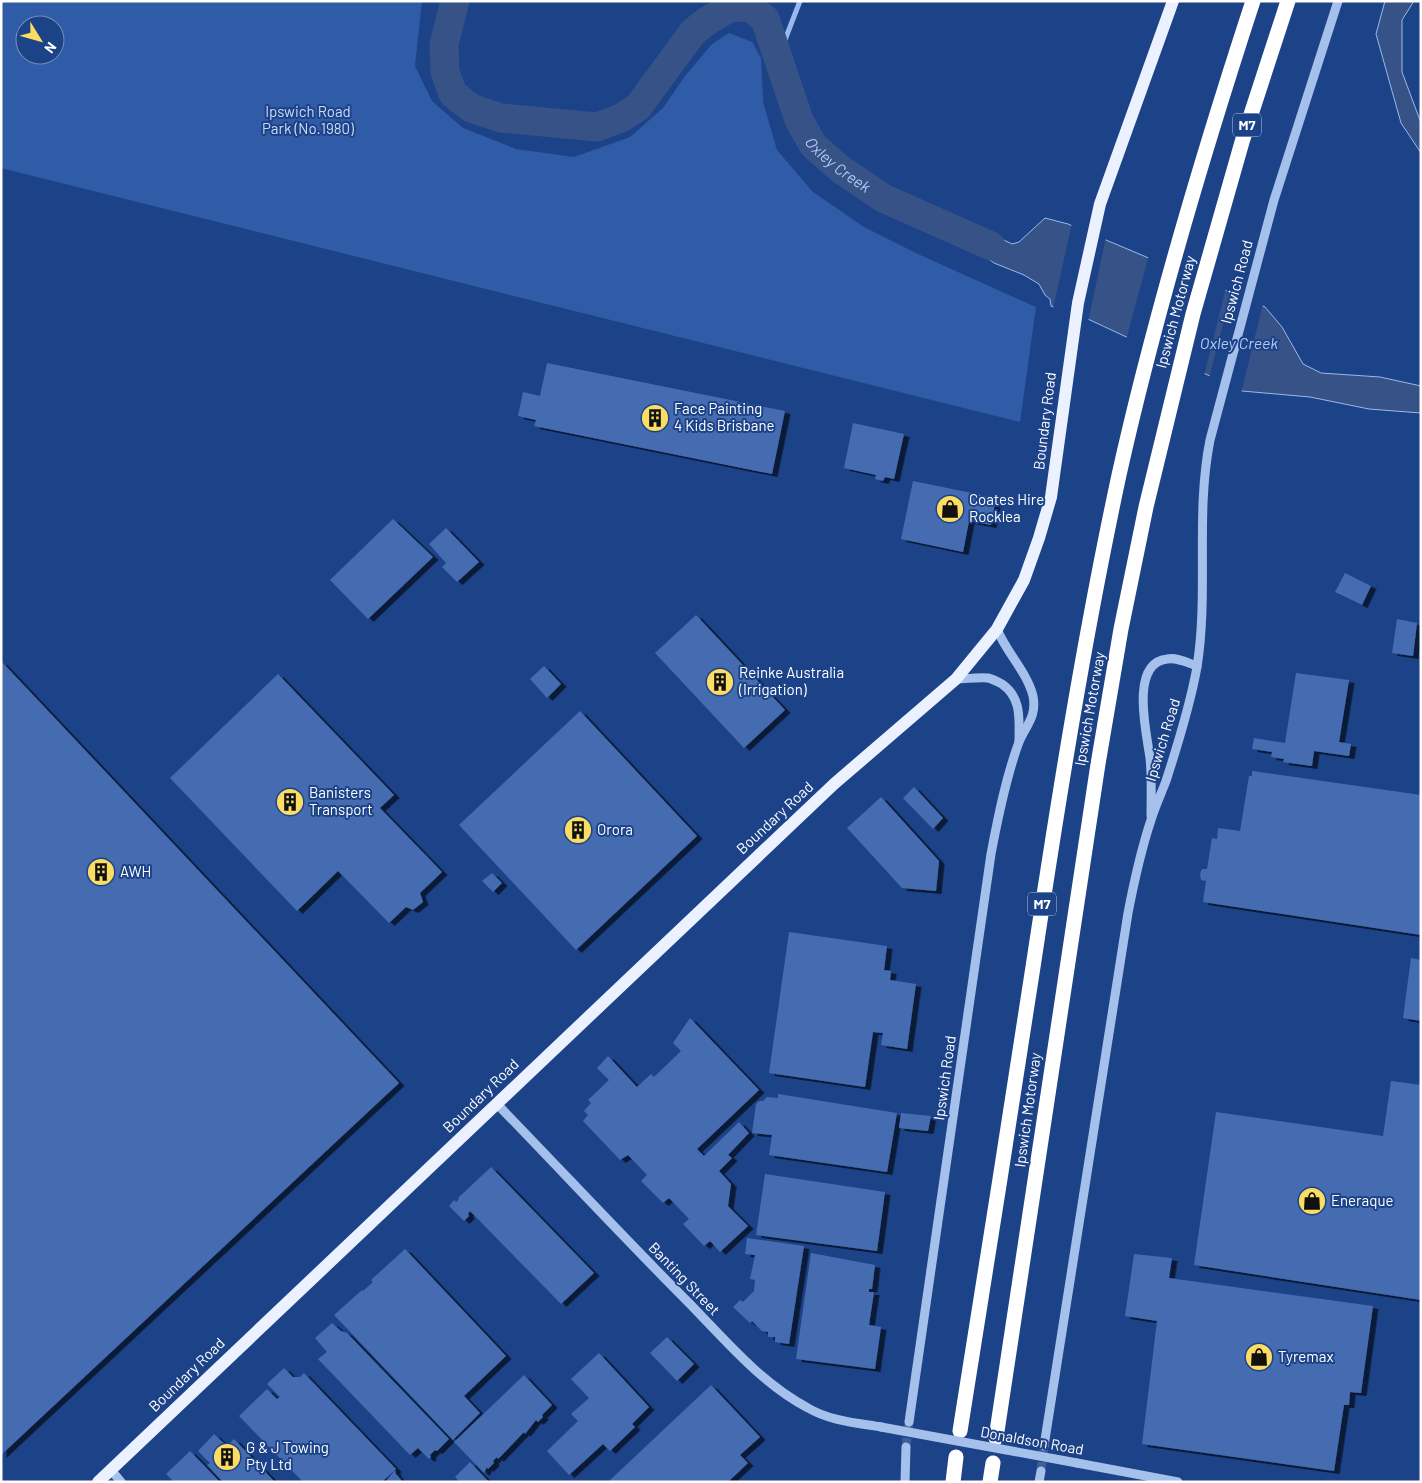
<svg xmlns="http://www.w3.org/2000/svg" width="1422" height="1483" font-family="Barlow,sans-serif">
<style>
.green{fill:#305ba6;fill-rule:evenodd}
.water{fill:#365286;stroke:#99b9ee}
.pier{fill:#1c4288}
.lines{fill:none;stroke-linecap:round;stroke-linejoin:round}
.stream{stroke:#99b9ee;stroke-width:5}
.river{stroke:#365286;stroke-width:29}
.building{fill:#456cb1;filter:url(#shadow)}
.minor-tunnel{stroke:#3e5e9a;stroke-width:9;stroke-dasharray:9 4.5;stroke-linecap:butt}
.minor{stroke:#a6c0ec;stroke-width:9}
.major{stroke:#ebf1ff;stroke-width:12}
.highway{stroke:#fff;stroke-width:15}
.minor-bridge{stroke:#a6c0ec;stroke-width:9}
.labels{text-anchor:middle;stroke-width:4;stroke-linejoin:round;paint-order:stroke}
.shield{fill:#1c4288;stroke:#bbc6db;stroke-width:1}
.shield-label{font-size:14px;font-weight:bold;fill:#fff}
.park-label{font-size:15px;fill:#cbdcf9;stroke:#1c4288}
.street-label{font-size:15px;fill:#fff;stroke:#1c4288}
.poi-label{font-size:15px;fill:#fff;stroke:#1c4288;text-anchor:start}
.water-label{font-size:16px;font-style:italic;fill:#b2caf3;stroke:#1c4288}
</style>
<defs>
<filter id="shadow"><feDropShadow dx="5.5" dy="3" stdDeviation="0" flood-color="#0009"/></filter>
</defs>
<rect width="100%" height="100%" fill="#1c4288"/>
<path class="green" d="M1 1H422L415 66 432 101 463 128 516 149 574 157 630 137 663 108 685 76 712 44 729 33 752 42 761 58 763 102 777 150 813 192 864 227 918 254 1036 307 1020 422 1 168ZM25 25H55V55H25Z"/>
<g class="water">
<polygon points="1385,1 1414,1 1402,20 1402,72 1421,123 1421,153 1401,123 1376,34"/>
<polygon points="959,218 1012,244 1019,242 1045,218 1068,224 1265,307 1282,327 1303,364 1321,373 1380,377 1421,386 1421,413 1369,409 1310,397 1242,391 1090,320 1051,306 1050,299 1045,295 1039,284 1024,275 994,263 982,254 951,239"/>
</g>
<g class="pier">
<polygon points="1072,223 1106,237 1088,322 1053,309"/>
<polygon points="1149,255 1226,288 1204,376 1126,340"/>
<polygon points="1232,290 1263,304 1241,393 1209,378"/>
</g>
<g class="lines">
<polyline class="stream" points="778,58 800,1"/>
<path class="river" id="s1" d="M455 1 444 44 445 72 453 94 471 108 501 118 597 127 621 118 638 107 693 32 707 21 731 7 751 8 765 19 799 120 813 145 839 168 883 198 991 246"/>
</g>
<g class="building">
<polygon points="547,363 785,411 772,474 534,426 536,420 518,416 523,392 540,396"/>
<polygon points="853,423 904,434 894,479 885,477 883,481 875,479 876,475 844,468"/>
<polygon points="913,481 996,498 991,525 969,521 963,552 901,539"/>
<polygon points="393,519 433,557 368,619 330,580"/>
<polygon points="446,528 479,562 457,582 442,567 446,563 429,544"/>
<polygon points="1345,573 1371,586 1362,605 1335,592"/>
<polygon points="696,615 785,710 744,748 655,653"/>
<polygon points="1397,619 1417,623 1413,656 1392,653"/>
<polygon points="1,661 399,1083 1,1455"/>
<polygon points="544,666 561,684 547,698 530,679"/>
<polygon points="1296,673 1349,680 1339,742 1351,744 1349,756 1314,751 1312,766 1283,762 1284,759 1271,757 1272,752 1252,749 1254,738 1285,743"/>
<polygon points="278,674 394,795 380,808 442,872 420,893 423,902 413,910 406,907 389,923 338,871 297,911 170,778"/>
<polygon points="580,711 697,836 576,950 459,825"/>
<polygon points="1252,771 1421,795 1421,935 1203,902 1206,881 1201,880 1200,874 1202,869 1207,869 1212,838 1217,839 1218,828 1240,831 1249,776 1252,776"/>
<polygon points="914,787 943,818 933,829 903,798"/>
<polygon points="881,797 939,861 936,891 902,888 847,828"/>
<polygon points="492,873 502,883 493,892 482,881"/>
<polygon points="789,932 887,946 884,970 891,971 890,980 916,984 907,1049 881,1045 883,1033 873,1032 865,1087 769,1073"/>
<polygon points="1411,958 1421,960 1421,1021 1403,1018"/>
<polygon points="690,1018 759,1090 697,1149 704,1156 739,1122 749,1133 728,1155 732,1158 719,1171 731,1184 728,1206 748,1226 720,1252 710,1241 704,1246 683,1224 689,1219 669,1198 663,1203 641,1181 647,1175 628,1155 620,1160 583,1121 588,1115 584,1111 591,1103 588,1100 609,1080 597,1068 608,1056 637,1087 651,1074 654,1077 681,1051 673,1043"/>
<polygon points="1391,1081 1421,1085 1421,1300 1194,1265 1216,1112 1383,1136"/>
<polygon points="778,1094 897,1113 887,1172 769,1155 772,1135 752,1133 756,1104 759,1101 763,1101 767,1097 778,1098"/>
<polygon points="901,1113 931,1116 928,1131 899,1128"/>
<polygon points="491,1167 594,1273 561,1304 470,1211 468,1214 469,1216 464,1221 449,1206 454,1200 456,1202 459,1199 458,1198"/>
<polygon points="765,1174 885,1192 877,1251 756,1235"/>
<polygon points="747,1238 804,1246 789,1344 775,1342 775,1337 768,1337 768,1332 762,1331 752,1321 750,1323 733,1307 740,1300 743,1302 754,1291 755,1280 750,1279 755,1255 745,1254"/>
<polygon points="405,1249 506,1356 464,1396 480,1413 453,1440 334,1315 362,1290 363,1291 373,1282 371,1280"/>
<polygon points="811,1253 875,1265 872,1289 869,1289 869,1292 874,1292 869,1325 881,1327 875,1369 796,1359"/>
<polygon points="1134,1254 1172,1258 1169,1278 1373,1306 1361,1393 1350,1392 1349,1405 1344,1405 1334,1471 1142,1444 1157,1321 1125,1316"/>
<polygon points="332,1323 341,1331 347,1333 449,1439 437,1451 435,1450 430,1455 431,1457 429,1459 418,1448 410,1455 318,1359 327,1352 315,1338"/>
<polygon points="667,1337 694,1364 677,1381 650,1353"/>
<polygon points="599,1353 649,1407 632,1424 635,1427 610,1451 603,1444 569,1475 547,1451 578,1421 571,1414 589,1398 571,1379"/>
<polygon points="284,1368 293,1377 300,1377 304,1373 396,1469 382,1482 303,1482 239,1416 267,1389 277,1399 280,1397 267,1384"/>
<polygon points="524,1375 552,1405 542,1415 543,1417 538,1422 536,1420 525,1434 524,1432 503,1454 498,1459 497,1457 493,1461 494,1463 488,1469 487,1467 484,1473 454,1442"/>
<polygon points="711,1385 760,1437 740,1455 748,1463 728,1482 608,1482"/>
<polygon points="214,1434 227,1446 234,1439 275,1482 223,1482 207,1465 210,1463 198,1451"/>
<polygon points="190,1451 220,1482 174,1482 166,1474"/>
<polygon points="470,1462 489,1482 460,1482 455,1477"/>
<polygon points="395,1470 396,1474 403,1482 385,1482"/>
</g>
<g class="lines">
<g class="minor-tunnel">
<polyline points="906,1447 909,1422"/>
<polyline points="1041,1471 1044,1446"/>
</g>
<g class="minor">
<path d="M956 679C966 679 978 677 988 678 993 679 998 682 1002 684 1022 698 1019 719 1019 741"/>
<path d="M1151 816C1151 797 1152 777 1150 758 1147 735 1129 663 1167 659 1177 657 1188 663 1197 666"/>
<path d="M497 1104C561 1170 624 1238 689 1303 726 1341 761 1383 808 1408 830 1421 857 1423 881 1427"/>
<path d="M909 1422 991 854C998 817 1006 777 1019 742 1026 725 1037 717 1033 696 1027 672 1006 652 997 629"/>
<path d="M1044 1446 1128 913C1134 882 1141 850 1151 820 1155 807 1161 794 1166 781 1178 744 1190 706 1197 667 1209 592 1195 515 1210 440L1274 200 1338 1"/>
<polyline points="1077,1463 1178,1482"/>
<polyline points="111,1470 121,1482"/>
<polyline points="905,1482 906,1447"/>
<polyline points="1039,1482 1041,1471"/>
</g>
<polyline class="major" points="98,1482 834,784 956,679 997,629 1024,580 1039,538 1051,497 1078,303 1100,204 1173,1"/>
<g class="highway">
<path d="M960 1431C985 1276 1009 1122 1033 967 1058 802 1084 638 1119 475 1155 314 1202 157 1253 1"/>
<polyline points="996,1438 1098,764 1121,629 1146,507 1193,314 1242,142 1288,1"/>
<polyline points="953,1482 956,1457"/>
<polyline points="990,1482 993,1463"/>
</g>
<polyline class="minor-bridge" points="881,1427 1077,1463"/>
</g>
<defs>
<symbol id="building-disc" viewBox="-11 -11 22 22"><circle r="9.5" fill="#fcdd64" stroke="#1c4288"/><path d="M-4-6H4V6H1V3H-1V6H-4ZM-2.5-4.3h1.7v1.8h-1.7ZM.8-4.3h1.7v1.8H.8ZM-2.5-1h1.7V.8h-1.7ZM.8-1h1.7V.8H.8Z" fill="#111"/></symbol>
<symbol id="shop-disc" viewBox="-11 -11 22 22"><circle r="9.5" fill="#fcdd64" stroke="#1c4288"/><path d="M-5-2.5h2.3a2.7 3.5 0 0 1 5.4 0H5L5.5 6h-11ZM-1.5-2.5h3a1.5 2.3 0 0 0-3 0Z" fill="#111"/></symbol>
</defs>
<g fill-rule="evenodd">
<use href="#building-disc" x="639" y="402" width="32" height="32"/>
<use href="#shop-disc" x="934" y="493" width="32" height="32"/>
<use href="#building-disc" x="704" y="666" width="32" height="32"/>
<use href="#building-disc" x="274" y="786" width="32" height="32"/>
<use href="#building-disc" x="562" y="814" width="32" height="32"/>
<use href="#building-disc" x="85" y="856" width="32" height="32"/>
<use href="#shop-disc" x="1296" y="1185" width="32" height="32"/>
<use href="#shop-disc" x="1243" y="1341" width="32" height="32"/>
<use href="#building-disc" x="211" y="1441" width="32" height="32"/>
</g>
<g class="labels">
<g class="shield">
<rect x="1233" y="113.5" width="28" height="23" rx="4"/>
<rect x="1028" y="892.5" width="28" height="23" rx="4"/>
</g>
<g class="shield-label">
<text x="1247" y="130">M7</text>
<text x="1042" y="909">M7</text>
</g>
<g class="park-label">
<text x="308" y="117">Ipswich Road<tspan x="308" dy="17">Park (No.1980)</tspan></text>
</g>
<g class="street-label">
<text transform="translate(1237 282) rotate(-75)" y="5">Ipswich Road</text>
<text transform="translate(1176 312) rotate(-75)" y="5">Ipswich Motorway</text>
<text transform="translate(1045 421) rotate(-83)" y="5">Boundary Road</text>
<text transform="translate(1090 709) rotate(-80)" y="5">Ipswich Motorway</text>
<text transform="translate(1163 740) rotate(-73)" y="5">Ipswich Road</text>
<text transform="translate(775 818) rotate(-43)" y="5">Boundary Road</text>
<text transform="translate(945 1078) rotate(-82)" y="5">Ipswich Road</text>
<text transform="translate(481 1096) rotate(-44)" y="5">Boundary Road</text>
<text transform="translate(1028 1110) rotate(-82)" y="5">Ipswich Motorway</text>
<text transform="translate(684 1279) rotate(46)" y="5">Banting Street</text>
<text transform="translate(187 1375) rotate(-44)" y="5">Boundary Road</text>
<text transform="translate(1032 1441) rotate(10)" y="5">Donaldson Road</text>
</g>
<g class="poi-label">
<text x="674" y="414">Face Painting<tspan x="674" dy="17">4 Kids Brisbane</tspan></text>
<text x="969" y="505">Coates Hire<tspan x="969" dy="17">Rocklea</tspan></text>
<text x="739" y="678">Reinke Australia<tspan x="739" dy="17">(Irrigation)</tspan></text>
<text x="309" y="798">Banisters<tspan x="309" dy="17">Transport</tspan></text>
<text x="597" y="835">Orora</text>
<text x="120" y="877">AWH</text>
<text x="1331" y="1206">Eneraque</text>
<text x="1278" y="1362">Tyremax</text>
<text x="246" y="1453">G &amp; J Towing<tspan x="246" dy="17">Pty Ltd</tspan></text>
</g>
<g class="water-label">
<text dy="6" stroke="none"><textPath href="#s1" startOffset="636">Oxley Creek</textPath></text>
<text x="1239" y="349">Oxley Creek</text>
</g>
</g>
<rect width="1422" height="1483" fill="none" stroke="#ffffff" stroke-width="5"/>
<g transform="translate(40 40) rotate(127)"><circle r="24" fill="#1c4288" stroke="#778eb8"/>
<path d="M0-4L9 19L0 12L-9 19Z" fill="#fcdd64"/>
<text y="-8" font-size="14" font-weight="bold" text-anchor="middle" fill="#ffffff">N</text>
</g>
</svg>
